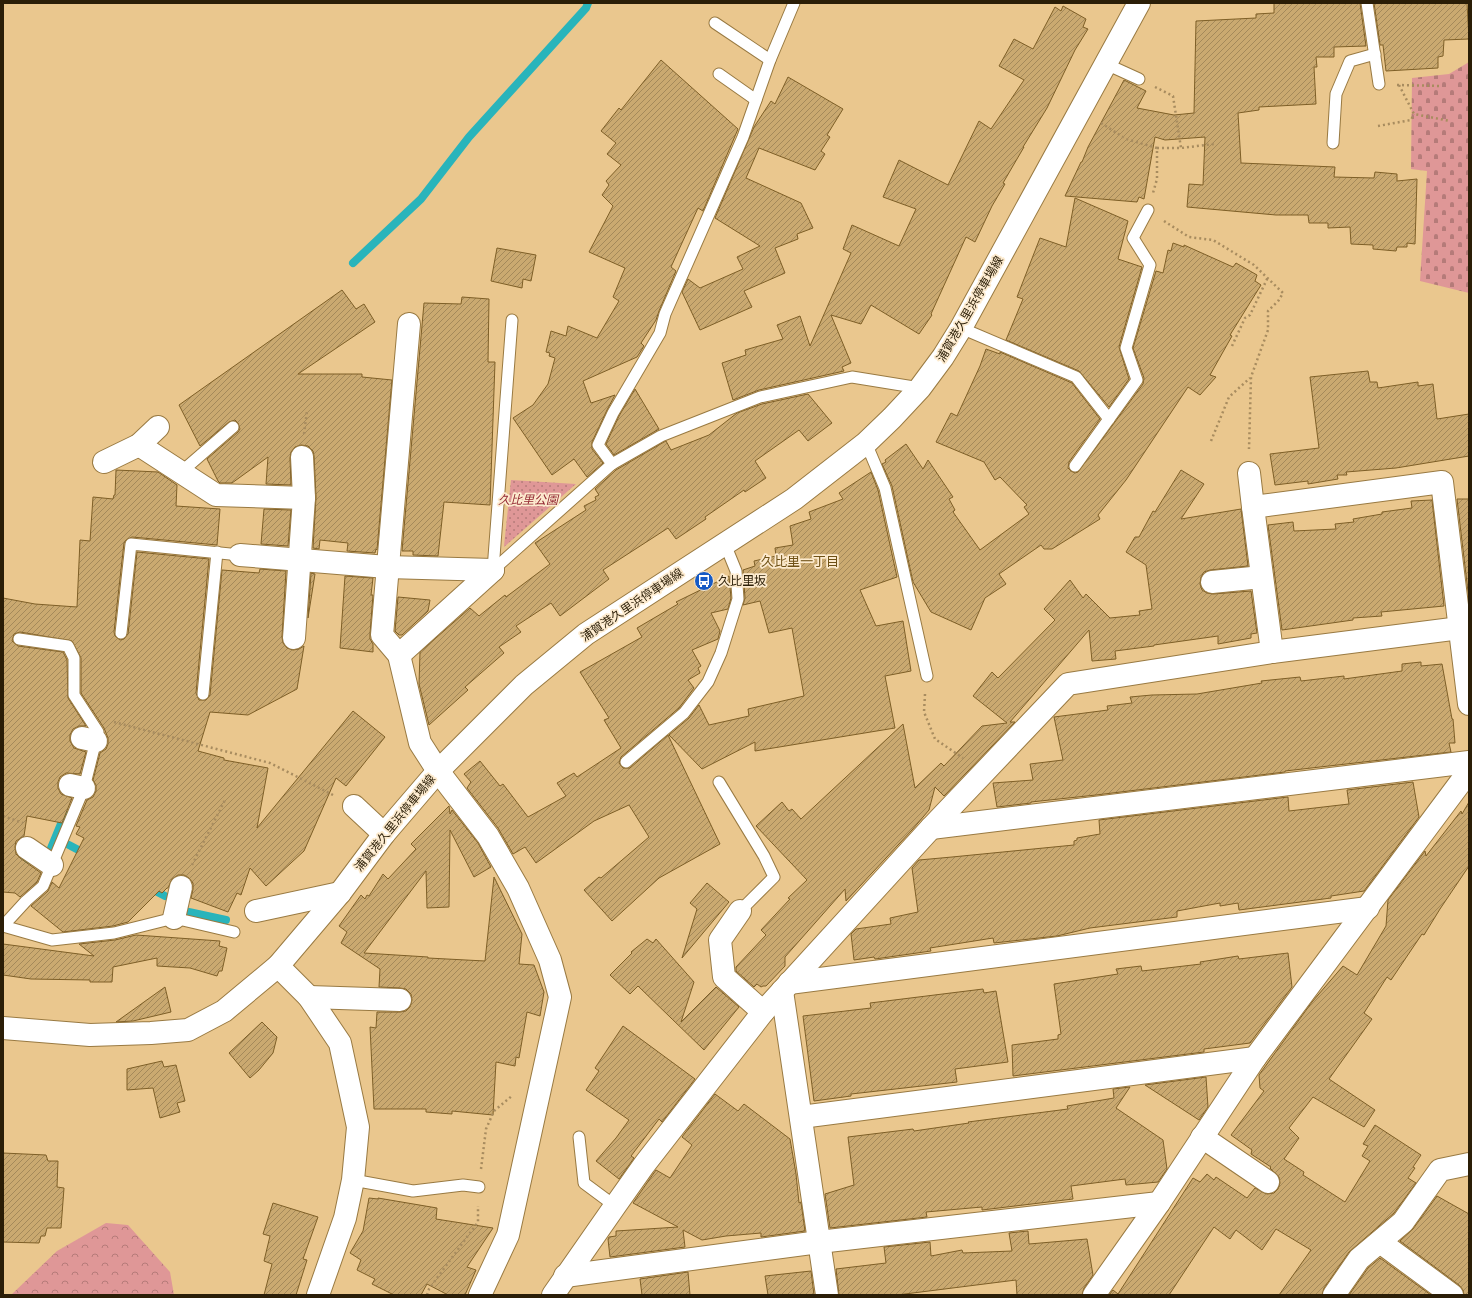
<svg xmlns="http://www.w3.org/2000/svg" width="1472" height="1298" font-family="'Crimson Pro','Noto Sans JP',serif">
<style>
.forest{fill:url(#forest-crowns)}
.cemetery{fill:url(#cemetery-stones)}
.park{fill:url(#park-dots)}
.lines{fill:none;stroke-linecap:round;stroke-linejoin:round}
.stream{stroke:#29b4bb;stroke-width:8}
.building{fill:url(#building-hatch);stroke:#7e5f27}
.lane-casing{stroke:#997a42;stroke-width:13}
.street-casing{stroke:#997a42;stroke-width:24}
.secondary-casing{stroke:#997a42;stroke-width:24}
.path{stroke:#a88c5f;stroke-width:2.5;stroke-dasharray:2 3;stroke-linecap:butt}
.lane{stroke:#fff;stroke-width:11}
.street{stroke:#fff;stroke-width:22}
.secondary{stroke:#fff;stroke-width:22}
.labels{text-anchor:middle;stroke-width:3.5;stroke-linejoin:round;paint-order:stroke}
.street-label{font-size:12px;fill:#2b1e07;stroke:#fdebcf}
.park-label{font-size:12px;font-style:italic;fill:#932832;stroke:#fdebcf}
.poi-label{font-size:12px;fill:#2b1e07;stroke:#fdebcf;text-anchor:start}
.neighbourhood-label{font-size:13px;fill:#6f5116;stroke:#fdebcf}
</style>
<defs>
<pattern id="forest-crowns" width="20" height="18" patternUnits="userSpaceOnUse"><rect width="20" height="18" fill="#df9797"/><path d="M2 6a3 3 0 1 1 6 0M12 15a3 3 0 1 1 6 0" fill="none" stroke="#b57b79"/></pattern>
<pattern id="cemetery-stones" width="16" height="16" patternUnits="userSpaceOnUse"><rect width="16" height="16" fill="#df9797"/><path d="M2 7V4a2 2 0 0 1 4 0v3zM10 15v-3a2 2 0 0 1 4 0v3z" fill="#b57b79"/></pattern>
<pattern id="park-dots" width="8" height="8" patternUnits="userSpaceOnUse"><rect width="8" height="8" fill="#df9797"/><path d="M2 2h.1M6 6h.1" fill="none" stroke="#b57b79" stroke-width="1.8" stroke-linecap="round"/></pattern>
<pattern id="building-hatch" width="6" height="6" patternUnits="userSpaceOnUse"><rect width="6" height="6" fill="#caa970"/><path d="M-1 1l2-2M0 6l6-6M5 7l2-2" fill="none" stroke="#a4895a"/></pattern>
</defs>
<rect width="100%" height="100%" fill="#eac78e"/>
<polygon class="forest" points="106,1223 128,1225 170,1272 174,1295 11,1295 57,1251"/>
<polygon class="cemetery" points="1469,62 1469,293 1420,281 1427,171 1411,169 1412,78 1449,74"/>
<polygon class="park" points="511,480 576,484 504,547 504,546"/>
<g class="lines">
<g class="stream">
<polyline points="353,263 421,199 469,137 586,8 588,3"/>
<polyline points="69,845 86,854"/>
<polyline points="3,867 9,868 31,858 49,853 65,814"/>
<polyline points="148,887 165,896"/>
<polyline points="184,911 226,920"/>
</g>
</g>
<g class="building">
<polygon points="1274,3 1360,3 1366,46 1334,47 1334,57 1316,57 1317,67 1314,67 1316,104 1259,107 1259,110 1238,113 1241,163 1335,167 1334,177 1374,178 1375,172 1397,174 1397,181 1417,179 1415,244 1407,243 1407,247 1397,247 1396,251 1373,249 1373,245 1351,244 1350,227 1328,228 1328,223 1309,223 1308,215 1276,215 1187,207 1189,184 1203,185 1205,137 1165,140 1155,137 1144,199 1139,197 1137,202 1065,196 1081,162 1082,162 1088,147 1124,80 1146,91 1137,108 1174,115 1194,113 1196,21 1256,18 1256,14 1274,13"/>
<polygon points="1374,3 1467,3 1469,39 1444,40 1443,56 1438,57 1438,68 1386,71 1383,45 1380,45"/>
<polygon points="1063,6 1086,19 1083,27 1088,29 1075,50 1047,108 1023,147 1024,147 1003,183 1005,184 992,206 975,242 966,237 931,314 932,315 919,334 871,305 861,324 831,315 851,363 842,367 844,371 759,390 733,400 722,363 746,355 745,350 783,339 777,325 800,316 810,346 851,253 843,249 852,225 899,246 916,209 883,197 899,160 948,185 979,121 991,129 1024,80 999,66 1014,39 1033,49 1055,7 1061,11"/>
<polygon points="661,60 738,129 703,211 698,208 671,267 676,271 659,311 656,320 641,343 644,346 639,354 637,357 583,381 591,403 615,395 607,410 592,442 592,449 603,463 587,477 574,459 552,475 513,418 533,405 548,384 555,358 549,356 550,353 546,352 551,331 566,336 568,326 597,338 619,301 613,297 625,268 589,252 613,206 602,195 609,185 606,181 621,165 607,154 616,143 601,131 619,108 621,110"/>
<polygon points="788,77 843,109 827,135 830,137 821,151 825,154 815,170 759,148 746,178 801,203 813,228 797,234 798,239 775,248 785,273 744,291 752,307 700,330 682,292 688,279 700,288 743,269 737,257 760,246 715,218 754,127 771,101 775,104"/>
<polygon points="1075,198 1128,221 1118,259 1142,267 1119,347 1129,379 1109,407 1079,371 1006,340 1023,299 1017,297 1040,238 1066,247"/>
<polygon points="1173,243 1184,247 1184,245 1233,267 1236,263 1257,275 1255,281 1261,285 1230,335 1232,336 1210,375 1216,377 1200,395 1188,387 1126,480 1098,515 1100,519 1052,549 1044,549 1041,545 999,574 1006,584 985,598 971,630 931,612 913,582 892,486 882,464 886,462 885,460 906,444 923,469 928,460 953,497 949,499 955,510 953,512 980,550 1029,514 1024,507 1027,505 1000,477 995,480 984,462 936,442 951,413 957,416 980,366 986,349 1000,354 1000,352 1072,383 1100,419 1069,462 1068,468 1071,471 1075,473 1078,472 1143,384 1144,378 1133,348 1156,271 1163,273 1168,250 1171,251"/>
<polygon points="497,248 536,255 531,281 523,279 522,288 491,281"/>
<polygon points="342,290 356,309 364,304 375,322 298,374 362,374 362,377 392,380 377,550 376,549 375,553 347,551 348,543 320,540 319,549 313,548 316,497 314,456 313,451 308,446 301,445 295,447 291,452 290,458 291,485 266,484 268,457 232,483 220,483 218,481 207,459 238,432 240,429 238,423 235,420 229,422 200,446 179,405"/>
<polygon points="462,297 489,299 488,362 495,362 490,505 444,502 438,556 413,555 413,551 402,551 424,303 461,304"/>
<polygon points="1368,371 1370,382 1377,382 1378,388 1418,382 1418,386 1433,384 1437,419 1469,414 1469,456 1396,468 1346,472 1347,475 1337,475 1338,479 1308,484 1308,481 1275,485 1270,454 1319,448 1310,377"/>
<polygon points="635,389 659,429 614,455 606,444 619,416"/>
<polygon points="808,394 832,423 808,441 799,430 755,461 766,478 745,492 744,490 705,517 706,519 676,539 668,528 603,570 609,579 560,616 551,603 516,626 521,632 499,647 504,653 465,687 468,690 429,725 419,684 420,652 470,608 479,616 505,595 506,597 550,564 535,543 586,510 584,506 596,500 595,497 599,495 595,489 616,470 664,442 666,441 671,450 709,435 737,413 762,404"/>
<polygon points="116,470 158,472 177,485 176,506 220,509 217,545 132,537 126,540 124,543 114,632 115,636 120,640 124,639 128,634 137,552 209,559 196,693 199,700 206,700 210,695 222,570 259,573 260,569 286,571 282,637 283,643 287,648 293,650 299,649 304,646 297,689 248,715 210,712 198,751 224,758 224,760 268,768 257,828 353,711 385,737 346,786 336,778 304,851 266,886 250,868 241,895 237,893 228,912 191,898 193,889 193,883 189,878 184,875 178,875 172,879 168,888 167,888 162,893 159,891 128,922 113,926 63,932 31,906 48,891 52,882 59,888 84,838 76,834 80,827 76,826 87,800 93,797 96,791 96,785 93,780 100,753 106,749 108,744 108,738 104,728 81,693 81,658 72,641 20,632 14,634 12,641 18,646 63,652 67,660 68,698 86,726 79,726 73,729 70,735 70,741 74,748 86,752 80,774 66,773 60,777 58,782 58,788 61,794 72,798 62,823 27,816 24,836 16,841 15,847 16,854 20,858 41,873 37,882 20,897 15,893 3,892 3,598 35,604 77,607 80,540 90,541 93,497 113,499 114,495 115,495"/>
<polygon points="1181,470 1204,484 1181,519 1241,509 1248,566 1210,570 1204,572 1201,577 1200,584 1202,590 1207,593 1213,594 1251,591 1257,633 1251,634 1251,638 1218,644 1218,636 1154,645 1154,646 1115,651 1116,659 1092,661 1089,630 1010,722 1015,722 944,796 935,787 929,810 912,830 846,901 845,889 785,957 785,966 766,986 763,986 761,987 757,984 754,987 736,971 736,967 766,935 761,930 790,899 788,898 807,880 756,826 782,802 789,811 792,809 801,819 903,724 915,788 941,763 944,766 982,726 1007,723 973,696 992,672 998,678 1055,620 1044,609 1070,580 1083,598 1086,594 1110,618 1140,615 1139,611 1152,609 1146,565 1126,552 1135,537 1139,537 1153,511 1155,512"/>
<polygon points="871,472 878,490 897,577 860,590 876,626 903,621 911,671 885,676 895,728 755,751 755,742 702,769 669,735 689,718 699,705 709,725 749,716 748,709 804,696 792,628 769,633 760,601 743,605 745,598 743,570 755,566 754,561 776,556 775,548 793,545 790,526 811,519 809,512 843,499 839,493"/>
<polygon points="1457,499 1469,499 1469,600"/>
<polygon points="1432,500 1444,606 1381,612 1382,616 1353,618 1353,620 1282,630 1268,525 1293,522 1294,531 1336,529 1335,524 1354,522 1353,519 1382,514 1382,512 1412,508 1411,501"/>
<polygon points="264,509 291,510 288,546 261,544"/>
<polygon points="311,573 315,574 308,618"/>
<polygon points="345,576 373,578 371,595 373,595 370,634 370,639 373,644 373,652 340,648"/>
<polygon points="729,576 731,598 728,609 711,613 720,631 718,639 692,650 701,666 698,668 700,673 688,680 694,688 679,708 621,757 619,763 623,768 630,768 668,735 720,844 659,878 612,921 584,890 599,877 601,878 649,837 629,805 594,821 536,863 525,847 513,854 498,828 467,788 471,782 464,774 480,761 500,786 503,784 528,817 566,796 557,783 574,773 577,777 621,748 604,720 609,718 580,672 642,637 637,628 678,604 676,602"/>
<polygon points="398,597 430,600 428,611 402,635 399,635 395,631"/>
<polygon points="1421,662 1421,666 1442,664 1452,719 1453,719 1455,743 1449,743 1451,752 1285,771 1285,772 1096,795 1031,802 1031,803 997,807 993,783 1033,780 1030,764 1063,760 1054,717 1108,710 1107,706 1132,703 1130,697 1152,695 1197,694 1262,683 1261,681 1300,677 1301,681 1344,676 1344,679 1402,671 1402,664"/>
<polygon points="1413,782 1419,817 1364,891 1331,896 1331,898 1239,910 1238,903 1220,906 1220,903 1177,911 1177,917 1090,928 1057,936 994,943 993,938 930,948 931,951 875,959 874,957 854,960 851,934 856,929 891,924 890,918 918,912 912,868 919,860 952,857 1074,845 1074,841 1077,840 1077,838 1100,834 1099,820 1288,797 1289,811 1349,804 1347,790"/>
<polygon points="1469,802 1469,866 1440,909 1424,935 1422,934 1391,980 1387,977 1364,1013 1372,1019 1329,1079 1375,1110 1364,1127 1313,1097 1289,1128 1299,1138 1284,1159 1304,1172 1303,1175 1345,1202 1370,1161 1362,1156 1368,1146 1363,1144 1375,1125 1421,1155 1413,1167 1415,1168 1408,1178 1416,1183 1394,1213 1349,1252 1324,1288 1322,1295 1279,1295 1311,1250 1276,1229 1262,1250 1236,1230 1230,1239 1214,1227 1169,1295 1109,1295 1113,1290 1118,1294 1193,1178 1200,1182 1207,1174 1214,1180 1216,1177 1247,1198 1255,1188 1267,1194 1274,1193 1278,1189 1280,1183 1279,1177 1270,1168 1271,1167 1251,1154 1252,1150 1231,1135 1264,1091 1260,1088 1259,1075 1312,1002 1343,966 1357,975 1386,926 1388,900 1425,851 1426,856 1461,811 1462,814"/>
<polygon points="449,806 450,814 452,810 478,843 491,867 474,877 450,830 449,907 427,908 426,871 364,953 428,957 428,958 485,961 494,877 522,934 519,964 534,965 544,992 540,1016 527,1012 519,1058 516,1057 515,1066 496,1062 493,1115 452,1111 452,1114 426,1112 426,1109 374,1109 370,1027 376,1028 377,1012 400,1012 406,1011 410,1007 412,1000 411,994 406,989 400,988 379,987 380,969 341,943 347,932 339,926 361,895 365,899 367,895 369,896 383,874 388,879 416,849 411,844"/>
<polygon points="707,883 729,902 682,958 697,909 690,903"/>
<polygon points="136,935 220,941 219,946 227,948 222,971 219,971 217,976 190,968 157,966 157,958 113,967 112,982 90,982 90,980 31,979 3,975 3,944 94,956 79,944 115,940"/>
<polygon points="647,939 653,943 656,939 694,982 681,1022 716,987 739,1007 704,1050 638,986 630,994 610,975 632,953 631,952"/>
<polygon points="1288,953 1292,987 1250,1043 1204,1049 1204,1052 1013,1076 1012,1045 1058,1039 1058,1035 1061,1034 1054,984 1118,974 1116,969 1141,966 1142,971 1201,964 1200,962 1238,956 1239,959"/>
<polygon points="165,987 171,1012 133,1021 116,1022"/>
<polygon points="983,989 984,993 996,991 1008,1062 955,1069 957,1082 860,1093 851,1094 851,1096 814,1101 803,1016 871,1008 870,1003"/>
<polygon points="262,1022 277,1037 273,1053 259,1070 250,1078 229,1053"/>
<polygon points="623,1026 695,1079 662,1122 659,1119 631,1156 634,1158 619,1179 596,1161 616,1138 629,1120 586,1090 599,1071 595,1068"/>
<polygon points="162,1061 164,1067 176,1065 185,1101 177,1103 180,1112 160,1118 153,1088 127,1090 127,1069"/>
<polygon points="1206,1077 1208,1107 1199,1120 1145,1085"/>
<polygon points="1130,1087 1116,1108 1163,1140 1167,1169 1158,1182 1126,1185 1125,1179 1071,1186 1073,1199 982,1210 982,1207 926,1212 927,1217 830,1228 825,1194 854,1185 848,1137 913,1129 914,1131 969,1123 968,1122 1068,1109 1067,1106 1114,1098 1113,1089"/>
<polygon points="715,1094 738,1111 744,1104 790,1139 796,1174 799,1203 801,1202 805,1231 761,1237 761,1233 726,1236 702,1240 683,1230 685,1247 610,1257 608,1239 609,1237 616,1236 616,1231 678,1227 633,1203 656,1170 670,1178 692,1145 682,1137"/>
<polygon points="3,1153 46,1155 48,1161 58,1161 57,1187 64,1188 61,1228 47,1228 45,1236 41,1236 39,1243 3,1242"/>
<polygon points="1437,1196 1469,1214 1469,1295 1464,1295 1463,1290 1459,1285 1400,1241 1413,1229"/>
<polygon points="369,1198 378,1199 378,1198 437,1208 436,1219 493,1228 467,1267 476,1270 465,1295 448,1295 427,1284 421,1295 394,1295 372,1284 375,1279 357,1270 361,1260 350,1253 363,1231"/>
<polygon points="273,1203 318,1217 303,1259 307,1260 296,1295 264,1295 272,1264 264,1261 270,1236 263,1234"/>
<polygon points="1028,1231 1029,1244 1087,1239 1093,1275 1084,1288 1082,1295 1017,1295 1016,1280 897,1295 839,1295 836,1269 886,1263 884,1247 930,1242 931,1256 962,1250 963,1253 1012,1251 1009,1233"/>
<polygon points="1380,1258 1431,1295 1349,1295 1368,1268"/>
<polygon points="811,1271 814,1295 768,1295 765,1276"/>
<polygon points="688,1272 690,1295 642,1295 640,1279"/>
</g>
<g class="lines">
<defs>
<g id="lane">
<polyline points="1367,3 1379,84"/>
<polyline points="715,23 770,60"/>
<polyline points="1106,64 1139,79"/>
<polyline points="719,74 756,100"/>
<polyline points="1333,143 1336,94 1350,61 1375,54"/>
<polyline points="961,328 1076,377 1109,419"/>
<polyline points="866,443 885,488 927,676"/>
<polyline points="612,464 598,445 613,413 660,333 665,314 743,137 770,60 794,3"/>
<polyline points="1075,466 1137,380 1126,348 1150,265 1133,238 1148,210"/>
<polyline points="180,473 233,427"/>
<polyline points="493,570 612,464 661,436 760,397 852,377 920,388"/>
<polyline points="493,570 512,320"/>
<polyline points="121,633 131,544 240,555"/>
<polyline points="203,694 217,552"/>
<polyline points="626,762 684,713 708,682 721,653 738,599 736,571 725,544"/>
<polyline points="719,782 764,856 774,877 740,911"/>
<polyline points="3,926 26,901 43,886 84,788 98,732 74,695 74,658 68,646 19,639"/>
<polyline points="3,926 52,940 114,933 174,918 234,932"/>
<polyline points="579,1137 584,1183 615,1206"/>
<polyline points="353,1180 413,1191 463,1185 479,1187"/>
</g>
<g id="street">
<polyline points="409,324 382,635 399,655 420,743 438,771"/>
<polyline points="139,445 216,495 304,498"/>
<polyline points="104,462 139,445 158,427"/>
<polyline points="1249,473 1253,507"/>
<polyline points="240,555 387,567 493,570"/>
<polyline points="1212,582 1262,577"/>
<polyline points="294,638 304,498 302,457"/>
<polyline points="1272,652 1253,507 1442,482 1469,704"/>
<polyline points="399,655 493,570"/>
<polyline points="82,738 96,741"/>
<polyline points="70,785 84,788"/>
<polyline points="354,806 384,834"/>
<polyline points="931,828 1469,762"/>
<polyline points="27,848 52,865"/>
<polyline points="256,911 340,893"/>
<polyline points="740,911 720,940 724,977 763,1012"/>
<polyline points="174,918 181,887"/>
<polyline points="278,966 309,997 340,1043 358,1127 353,1180 345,1218 318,1295"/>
<polyline points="789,983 1368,908"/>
<polyline points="782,991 827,1295"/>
<polyline points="309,997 400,1000"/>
<polyline points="801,1117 1255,1058"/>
<polyline points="1202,1137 1268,1182"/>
<polyline points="1380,1242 1452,1295"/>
<polyline points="565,1276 819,1242 1159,1203"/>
<polyline points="553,1295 615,1206 644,1165 763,1012 931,828 1068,684 1272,652 1460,628"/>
<polyline points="1094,1295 1159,1203 1255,1058 1469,771"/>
<polyline points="1334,1295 1359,1259 1403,1222 1440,1170 1469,1164"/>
</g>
<g id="secondary">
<polyline points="438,771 488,836 518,888 550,960 560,997 508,1235 480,1295"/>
<polyline points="3,1028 90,1035 151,1033 188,1030 224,1011 278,966 340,893 384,834 438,771 524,685 586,634 794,499 866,443 892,418 920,388 943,357 961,328 1139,3"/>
</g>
</defs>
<use href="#lane" class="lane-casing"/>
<use href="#street" class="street-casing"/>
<use href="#secondary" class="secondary-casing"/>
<g class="path">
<polyline points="1397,85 1442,86"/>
<polyline points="1399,85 1414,114 1450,121"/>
<polyline points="1155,87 1173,96 1181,148"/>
<polyline points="1101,123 1126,139 1157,148 1157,179 1153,193"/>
<polyline points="1378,126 1411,120 1414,114"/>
<polyline points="1157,148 1181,148 1214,144"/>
<polyline points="1164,221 1189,237 1213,240 1254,265 1283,293 1279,300 1268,311 1268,330 1251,377 1249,449"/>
<polyline points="1232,346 1245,318 1250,315 1268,277"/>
<polyline points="304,434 307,411"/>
<polyline points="1211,441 1229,397 1250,378"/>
<polyline points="925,694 924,712 935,739 963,758"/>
<polyline points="114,722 270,763 333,795"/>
<polyline points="3,816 23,823"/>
<polyline points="192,865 225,800"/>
<polyline points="481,1169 486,1129 494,1111 513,1095"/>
<polyline points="427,1295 429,1289 478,1222 478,1206"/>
</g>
<use href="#lane" class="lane"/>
<use href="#street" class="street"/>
<use href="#secondary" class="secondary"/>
</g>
<defs>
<symbol id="bus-disc" viewBox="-11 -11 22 22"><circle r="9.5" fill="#165ac5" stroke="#fdebcf"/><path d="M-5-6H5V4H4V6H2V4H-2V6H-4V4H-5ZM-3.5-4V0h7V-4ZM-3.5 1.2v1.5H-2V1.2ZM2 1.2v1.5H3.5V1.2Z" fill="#fff"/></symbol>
</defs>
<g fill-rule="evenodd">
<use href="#bus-disc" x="693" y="570" width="22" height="22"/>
</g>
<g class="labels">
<g class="street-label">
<text transform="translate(970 309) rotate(-60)" y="4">浦賀港久里浜停車場線</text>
<text transform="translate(632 605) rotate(-34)" y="4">浦賀港久里浜停車場線</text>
<text transform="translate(395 823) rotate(-51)" y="4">浦賀港久里浜停車場線</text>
</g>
<g class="park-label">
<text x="528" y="504">久比里公園</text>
</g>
<g class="poi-label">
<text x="718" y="585">久比里坂</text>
</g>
<g class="neighbourhood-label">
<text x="800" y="566">久比里一丁目</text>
</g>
</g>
<rect width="1472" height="1298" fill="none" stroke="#2b1e07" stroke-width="8"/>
</svg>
